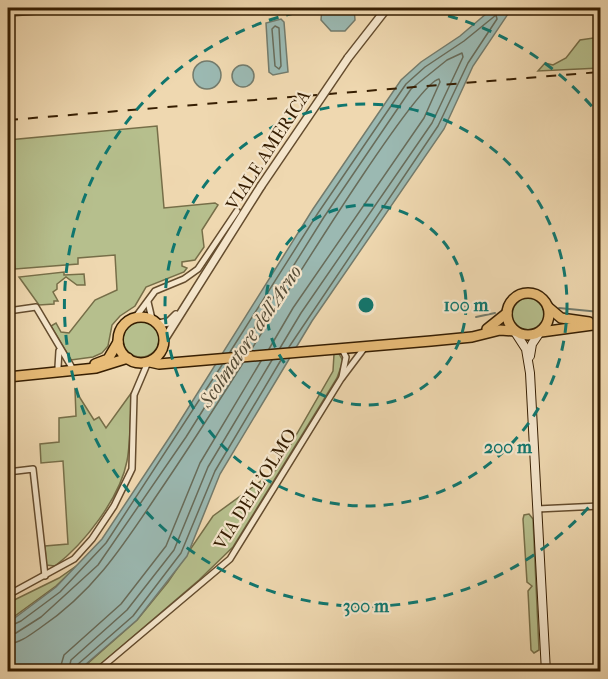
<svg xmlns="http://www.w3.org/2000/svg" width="608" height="679" font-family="'IM FELL French Canon',serif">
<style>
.green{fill:#b6bf8d;stroke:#766e48;stroke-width:1.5}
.water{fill:#9bb9b2;stroke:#737b6c;stroke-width:1.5}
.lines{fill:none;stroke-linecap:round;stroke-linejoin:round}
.shore{stroke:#686c5a;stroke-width:1.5}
.stream{stroke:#737b6c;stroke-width:2}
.minor-casing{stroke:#644c2e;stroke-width:8}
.tertiary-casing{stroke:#644c2e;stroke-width:10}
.secondary-casing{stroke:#361e02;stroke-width:10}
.primary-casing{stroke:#361e02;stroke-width:12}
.minor{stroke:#f5e6cc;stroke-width:5}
.tertiary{stroke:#f5e6cc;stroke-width:7}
.secondary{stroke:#f5e6cc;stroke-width:8}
.primary{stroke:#e8bc78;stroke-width:9}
.rail{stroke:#361e02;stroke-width:2;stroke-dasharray:10 10;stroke-linecap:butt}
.tertiary-bridge-casing{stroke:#644c2e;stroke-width:10;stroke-linecap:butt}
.tertiary-bridge{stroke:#f5e6cc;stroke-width:7}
.ring{fill:none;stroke:#0f766e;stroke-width:3;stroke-dasharray:10 8}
.labels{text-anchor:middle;stroke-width:4.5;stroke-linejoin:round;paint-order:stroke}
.street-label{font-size:18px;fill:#361e02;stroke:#f5e6cc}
.water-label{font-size:20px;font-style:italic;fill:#544c37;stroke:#f5e6cc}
.centre{fill:#0f766e;stroke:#f5e6cc;stroke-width:3}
.ring-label{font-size:18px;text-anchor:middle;font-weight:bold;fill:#0f766e;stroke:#f5e6cc;stroke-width:4.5;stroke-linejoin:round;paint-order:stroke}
</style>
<rect width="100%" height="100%" fill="#efd8b0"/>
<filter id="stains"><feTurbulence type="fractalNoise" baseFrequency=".00333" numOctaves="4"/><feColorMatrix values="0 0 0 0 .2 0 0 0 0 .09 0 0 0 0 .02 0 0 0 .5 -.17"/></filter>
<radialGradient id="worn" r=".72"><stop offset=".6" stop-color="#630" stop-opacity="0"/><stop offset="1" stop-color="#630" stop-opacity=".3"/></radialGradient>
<g class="green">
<polygon points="600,37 600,68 538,71 545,63 553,65 566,58 580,40"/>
<polygon points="157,126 164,208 215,203 218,205 202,230 204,247 195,260 182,262 182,266 187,268 184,272 146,287 135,306 120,316 112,325 108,346 102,353 93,357 71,360 51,326 56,323 61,332 69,333 95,300 117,290 115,255 78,258 78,264 15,269 12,222 8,221 8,140"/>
<polygon points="64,272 64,275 84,274 85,285 77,285 66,277 57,284 57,289 53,292 58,301 54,301 54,304 39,305 19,277"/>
<circle cx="528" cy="315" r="18"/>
<circle cx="141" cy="339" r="18"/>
<polygon points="338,352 343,361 337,378 233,547 199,580 101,664 91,671 78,672 137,620 168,582 213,516 276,470 333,371 334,354"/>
<path d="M75 390 94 420 99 417 106 428 132 392C130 414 131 439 127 461 120 498 84 544 55 566L46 565 45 546 68 544 63 461 41 463 40 444 59 442V418L76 416Z"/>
<polygon points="529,514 533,519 539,650 534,653 531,650 528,591 532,586 527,582 523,519 524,515"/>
<polygon points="79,564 56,586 8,621 8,603 59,578"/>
</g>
<g class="water">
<polygon points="322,8 354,8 355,20 345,31 331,31 321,20"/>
<polygon points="493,8 512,8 473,66 444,129 312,321 220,474 187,556 137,620 78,671 8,671 8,623 56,587 102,539 175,429 313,209 401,80 421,62 460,36"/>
<polygon points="281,19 284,22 288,72 273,75 269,72 266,23"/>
<circle cx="207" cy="75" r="14"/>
<circle cx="243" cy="76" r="11"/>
</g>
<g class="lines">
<g class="shore">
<polygon points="275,26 279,28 281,66 279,69 275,66 272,29"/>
<path d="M251 350C274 314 415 83 439 79L440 82 424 118 293 308 269 349"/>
<polyline points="240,351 324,217 411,89 447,60 462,53 463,57 432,123 301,313 280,348"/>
<polyline points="230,352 318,213 406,84 425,67 464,41 496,15 497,19 468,63 438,126 289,347"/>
<polyline points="8,627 21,621 60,592 106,543 222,365"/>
<polyline points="8,635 16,633 41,617 98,565 186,437 232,364"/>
<path d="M8 644C20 643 30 635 40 628 92 593 121 549 155 498 185 454 214 409 243 363"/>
<polyline points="59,672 64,655 121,604 166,546 200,463 261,361"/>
<polyline points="68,672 71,660 127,610 174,550 208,467 272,360"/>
<polyline points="75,672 77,665 133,616 181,553 215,471 281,360"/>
</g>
<g class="stream">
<polyline points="559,308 600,312"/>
<polyline points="476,317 495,313"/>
</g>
<defs>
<g id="minor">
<polyline points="148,302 152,319"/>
<polyline points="8,311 36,307 71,366"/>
<polyline points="135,318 155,291 184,279 198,269 237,211"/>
<polyline points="8,329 8,336"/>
<polyline points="342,349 346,357 342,377"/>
<polyline points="58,367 59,351"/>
<polyline points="8,472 33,469 45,576"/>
<polyline points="537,509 600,506"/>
<polyline points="8,595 74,559 92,539 114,506 132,469 134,395 148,362"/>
<polyline points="96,672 230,559 341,379 365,347"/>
</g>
<g id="tertiary">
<polyline points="8,12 64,8"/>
<polyline points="348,58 387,8"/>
<polyline points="158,324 169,322 176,315"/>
<polyline points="164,340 261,186"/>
</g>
<g id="secondary">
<polyline points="515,332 526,349 530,373 546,672"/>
<polyline points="530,356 532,344 540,332"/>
</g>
<g id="primary">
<circle cx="528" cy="314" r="21"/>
<polyline points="548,307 561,318 589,322"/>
<circle cx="141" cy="340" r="23"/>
<polyline points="487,329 507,313"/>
<polyline points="541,332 600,324"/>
<polyline points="150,362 159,364 431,341 472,337 500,330 515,331"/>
<polyline points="95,364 108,359 118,342"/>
<polyline points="8,377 96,368 128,358"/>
</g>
</defs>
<use href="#minor" class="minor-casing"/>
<use href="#tertiary" class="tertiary-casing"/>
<use href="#secondary" class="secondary-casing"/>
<use href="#primary" class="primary-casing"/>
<use href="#minor" class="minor"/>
<use href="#tertiary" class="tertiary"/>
<use href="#secondary" class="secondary"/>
<use href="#primary" class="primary"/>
<polyline class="rail" points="8,120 600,72"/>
<defs>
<polyline id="tertiary-bridge" points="261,186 348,58"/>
</defs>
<use href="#tertiary-bridge" class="tertiary-bridge-casing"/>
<use href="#tertiary-bridge" class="tertiary-bridge"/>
</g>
<g class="ring">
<circle cx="366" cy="305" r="100"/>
<circle cx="366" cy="305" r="201"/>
<path d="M600 494A301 301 0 1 1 319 8M413 8A301 301 0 0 1 600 116"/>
</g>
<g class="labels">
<g class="street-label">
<text transform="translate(268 150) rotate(-57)" y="6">VIALE AMERICA</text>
<text transform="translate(255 489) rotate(-58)" y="6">VIA DELL'OLMO</text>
</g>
<g class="water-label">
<text transform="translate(250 336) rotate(-56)" y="7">Scolmatore dell'Arno</text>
</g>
</g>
<circle cx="366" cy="305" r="9" class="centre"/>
<g class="ring-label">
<text x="466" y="311">100 m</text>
<text x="508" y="453">200 m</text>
<text x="366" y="612">300 m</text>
</g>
<rect width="608" height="679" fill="none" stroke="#efd8b0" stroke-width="30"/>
<rect x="9" y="9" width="590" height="661" fill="none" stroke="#361e02" stroke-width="3"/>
<rect x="15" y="15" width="578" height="649" fill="none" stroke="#361e02" stroke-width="1.5"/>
<rect width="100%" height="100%" filter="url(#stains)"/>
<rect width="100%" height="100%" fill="url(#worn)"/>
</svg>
